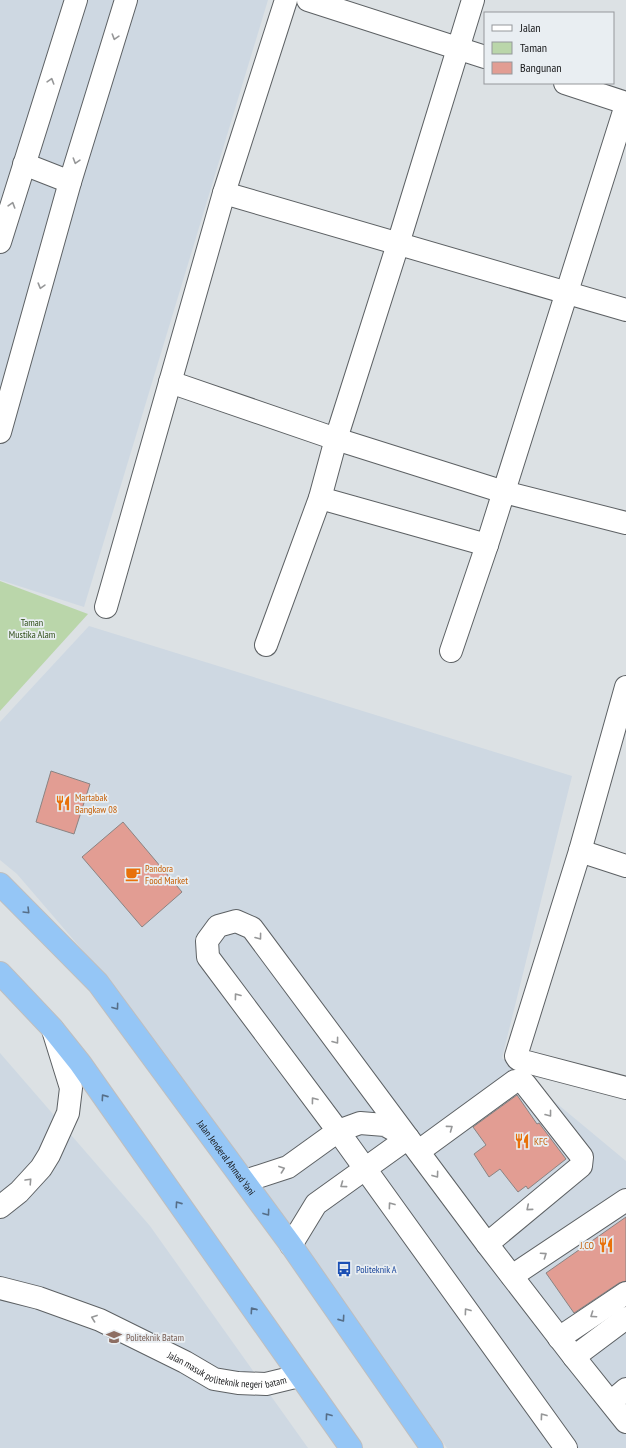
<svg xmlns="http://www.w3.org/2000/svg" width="626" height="1448" font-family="'PT Sans Narrow',sans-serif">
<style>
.built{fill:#ced8e2}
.green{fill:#bad6aa}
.building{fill:#e29d93;stroke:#8a8483}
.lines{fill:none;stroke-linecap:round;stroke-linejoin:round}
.minor-casing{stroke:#5d6164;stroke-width:24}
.highway-casing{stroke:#bebebf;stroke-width:24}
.minor{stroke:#fff;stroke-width:22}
.highway{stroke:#95c6f6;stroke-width:22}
.oneway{stroke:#969798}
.oneway2{stroke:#566e88}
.labels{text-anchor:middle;stroke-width:3.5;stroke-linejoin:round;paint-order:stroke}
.park-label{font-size:10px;fill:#2b4b13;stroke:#e9eef2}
.food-label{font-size:10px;fill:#c56008;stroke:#e9eef2;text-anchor:start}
.street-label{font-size:10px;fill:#161719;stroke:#e9eef2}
.transit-label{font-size:10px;fill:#164399;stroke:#e9eef2;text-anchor:start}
.education-label{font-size:10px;fill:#785e54;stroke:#e9eef2;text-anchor:start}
</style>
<rect width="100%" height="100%" fill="#dce1e4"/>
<g class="built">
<polygon points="0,0 268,0 84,607 0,580"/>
<polygon points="89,626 572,776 502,1058 626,1161 626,1448 447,1448 252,1176 109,981 17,874 0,860 0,722"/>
<polygon points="0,1053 150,1226 308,1448 0,1448"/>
</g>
<polygon class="green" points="0,581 88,614 0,711"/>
<g class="building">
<polygon points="51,771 90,784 74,834 36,822"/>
<polygon points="123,822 182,892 142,927 82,857"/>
<polygon points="517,1095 537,1124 539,1123 566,1159 528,1189 526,1186 518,1192 500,1169 489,1177 474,1154 486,1145 473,1127"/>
<polygon points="626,1217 626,1281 619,1283 574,1313 546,1273"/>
</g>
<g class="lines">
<defs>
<g id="minor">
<polyline points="308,0 485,57"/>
<polyline points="565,83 626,103"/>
<polyline points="24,164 70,182"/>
<polyline points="224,193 626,310"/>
<polyline points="0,242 76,0"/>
<polyline points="170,382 336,439 504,492 626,523"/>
<polyline points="0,432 70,182 126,0"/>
<polyline points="320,498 487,545"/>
<polyline points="106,607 224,193 286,0"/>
<polyline points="266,645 320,498 336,439 398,244 473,0"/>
<polyline points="451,651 487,545 626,105"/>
<polyline points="626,687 580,851 516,1056 518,1059 523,1061 626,1088"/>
<polyline points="580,851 626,866"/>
<polyline points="419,1151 515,1081 522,1081 525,1084 582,1157 581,1166 487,1244"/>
<polyline points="245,1181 288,1167 338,1131 208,957 207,941 218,926 236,921 252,928 408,1138 316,1204 291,1245"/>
<polyline points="0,1207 19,1192 41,1168 49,1155 68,1113 71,1088 53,1030"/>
<polyline points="512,1276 626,1200"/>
<path id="s1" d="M0 1288 39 1298 100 1320 185 1362 214 1379 238 1383 266 1384 299 1376"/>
<polyline points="559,1338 626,1293"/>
<polyline points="574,1357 626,1318"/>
<polyline points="611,1402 626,1389"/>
<polyline points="566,1448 338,1131 360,1123 385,1125 408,1138 487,1244 574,1357 626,1422"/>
</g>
<g id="highway">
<path id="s2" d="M0 884 98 983 291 1245 432 1448"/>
<polyline points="0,973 52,1028 80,1063 351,1448"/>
</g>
</defs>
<use href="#minor" class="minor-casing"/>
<use href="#highway" class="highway-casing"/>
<use href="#minor" class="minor"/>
<use href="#highway" class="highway"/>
</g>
<defs><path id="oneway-chevron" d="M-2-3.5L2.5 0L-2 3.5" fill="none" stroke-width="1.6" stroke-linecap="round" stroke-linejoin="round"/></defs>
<g class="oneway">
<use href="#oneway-chevron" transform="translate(115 37) rotate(107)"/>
<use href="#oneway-chevron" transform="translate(51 81) rotate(-73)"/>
<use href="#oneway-chevron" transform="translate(76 161) rotate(107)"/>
<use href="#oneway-chevron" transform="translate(12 205) rotate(-73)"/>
<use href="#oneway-chevron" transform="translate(41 286) rotate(106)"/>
<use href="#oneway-chevron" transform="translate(259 937) rotate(53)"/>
<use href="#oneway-chevron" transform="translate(237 996) rotate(-127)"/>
<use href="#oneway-chevron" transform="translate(336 1041) rotate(53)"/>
<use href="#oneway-chevron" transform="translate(314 1100) rotate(-127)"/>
<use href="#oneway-chevron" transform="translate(549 1114) rotate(52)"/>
<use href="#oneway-chevron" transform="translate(450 1128) rotate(-36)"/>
<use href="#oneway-chevron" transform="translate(282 1169) rotate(-20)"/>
<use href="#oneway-chevron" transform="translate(436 1175) rotate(54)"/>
<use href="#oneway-chevron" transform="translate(29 1181) rotate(-47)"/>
<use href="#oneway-chevron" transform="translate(343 1185) rotate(144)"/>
<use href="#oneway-chevron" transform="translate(391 1205) rotate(-126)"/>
<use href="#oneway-chevron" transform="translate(529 1208) rotate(140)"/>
<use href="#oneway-chevron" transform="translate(544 1255) rotate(-34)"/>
<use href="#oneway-chevron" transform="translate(467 1311) rotate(-126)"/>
<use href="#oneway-chevron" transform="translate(593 1315) rotate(146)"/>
<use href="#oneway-chevron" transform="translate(94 1318) rotate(-160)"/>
<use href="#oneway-chevron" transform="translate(543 1416) rotate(-126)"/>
</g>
<g class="oneway2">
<use href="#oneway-chevron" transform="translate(27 911) rotate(45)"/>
<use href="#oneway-chevron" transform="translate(116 1007) rotate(54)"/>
<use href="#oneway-chevron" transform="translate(104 1097) rotate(-125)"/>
<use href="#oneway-chevron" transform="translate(178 1204) rotate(-125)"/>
<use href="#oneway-chevron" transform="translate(267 1213) rotate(54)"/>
<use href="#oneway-chevron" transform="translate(253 1310) rotate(-125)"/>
<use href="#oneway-chevron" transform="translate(342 1319) rotate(55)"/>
<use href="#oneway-chevron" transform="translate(328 1416) rotate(-126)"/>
</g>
<defs>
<symbol id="restaurant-bare" viewBox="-9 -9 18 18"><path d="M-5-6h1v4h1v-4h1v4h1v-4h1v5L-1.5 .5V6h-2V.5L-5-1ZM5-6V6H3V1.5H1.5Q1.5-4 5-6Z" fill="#e8710a" stroke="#e9eef2" stroke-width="2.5" paint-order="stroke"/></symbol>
<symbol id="cafe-bare" viewBox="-9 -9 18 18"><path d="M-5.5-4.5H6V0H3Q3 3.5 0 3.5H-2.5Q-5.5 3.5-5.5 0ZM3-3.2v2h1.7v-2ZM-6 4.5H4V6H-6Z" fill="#e8710a" stroke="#e9eef2" stroke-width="2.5" paint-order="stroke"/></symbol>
<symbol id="bus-bare" viewBox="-9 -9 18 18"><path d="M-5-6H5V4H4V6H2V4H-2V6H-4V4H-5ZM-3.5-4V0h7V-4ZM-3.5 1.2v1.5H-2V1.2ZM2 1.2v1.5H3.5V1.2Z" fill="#1a4fb4" stroke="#e9eef2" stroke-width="2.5" paint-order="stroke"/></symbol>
<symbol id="university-bare" viewBox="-9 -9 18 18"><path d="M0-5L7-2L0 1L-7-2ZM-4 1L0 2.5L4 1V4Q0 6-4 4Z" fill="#8d6e63" stroke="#e9eef2" stroke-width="2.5" paint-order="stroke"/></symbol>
</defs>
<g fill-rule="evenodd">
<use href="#restaurant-bare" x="52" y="792" width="22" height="22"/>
<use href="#cafe-bare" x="122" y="863" width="22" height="22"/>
<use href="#restaurant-bare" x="511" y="1130" width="22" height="22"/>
<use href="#restaurant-bare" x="595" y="1234" width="22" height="22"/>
<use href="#bus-bare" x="333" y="1258" width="22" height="22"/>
<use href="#university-bare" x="103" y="1326" width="22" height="22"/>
</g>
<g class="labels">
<g class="park-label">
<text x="32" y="626">Taman<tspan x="32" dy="12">Mustika Alam</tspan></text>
</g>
<g class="food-label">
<text x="75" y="801">Martabak<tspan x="75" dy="12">Bangkaw 08</tspan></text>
<text x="145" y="872">Pandora<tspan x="145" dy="12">Food Market</tspan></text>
<text x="534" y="1145">KFC</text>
<text x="594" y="1249" text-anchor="end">J.CO</text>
</g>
<g class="street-label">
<text dy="4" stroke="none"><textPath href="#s2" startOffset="356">Jalan Jenderal Ahmad Yani</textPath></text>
<text dy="4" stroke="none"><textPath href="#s1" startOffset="244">Jalan masuk politeknik negeri batam</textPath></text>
</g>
<g class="transit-label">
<text x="356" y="1273">Politeknik A</text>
</g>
<g class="education-label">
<text x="126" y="1341">Politeknik Batam</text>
</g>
</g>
<rect x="484" y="12" width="130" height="72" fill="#e9eef2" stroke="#95989b"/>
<rect x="492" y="25" width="20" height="6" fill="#ffffff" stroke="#95989b"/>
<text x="520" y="32" font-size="12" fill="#161719">Jalan</text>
<rect x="492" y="42" width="20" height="12" fill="#bad6aa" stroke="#95989b"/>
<text x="520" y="52" font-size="12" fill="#161719">Taman</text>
<rect x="492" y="62" width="20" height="12" fill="#e29d93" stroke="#95989b"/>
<text x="520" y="72" font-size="12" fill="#161719">Bangunan</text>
</svg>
